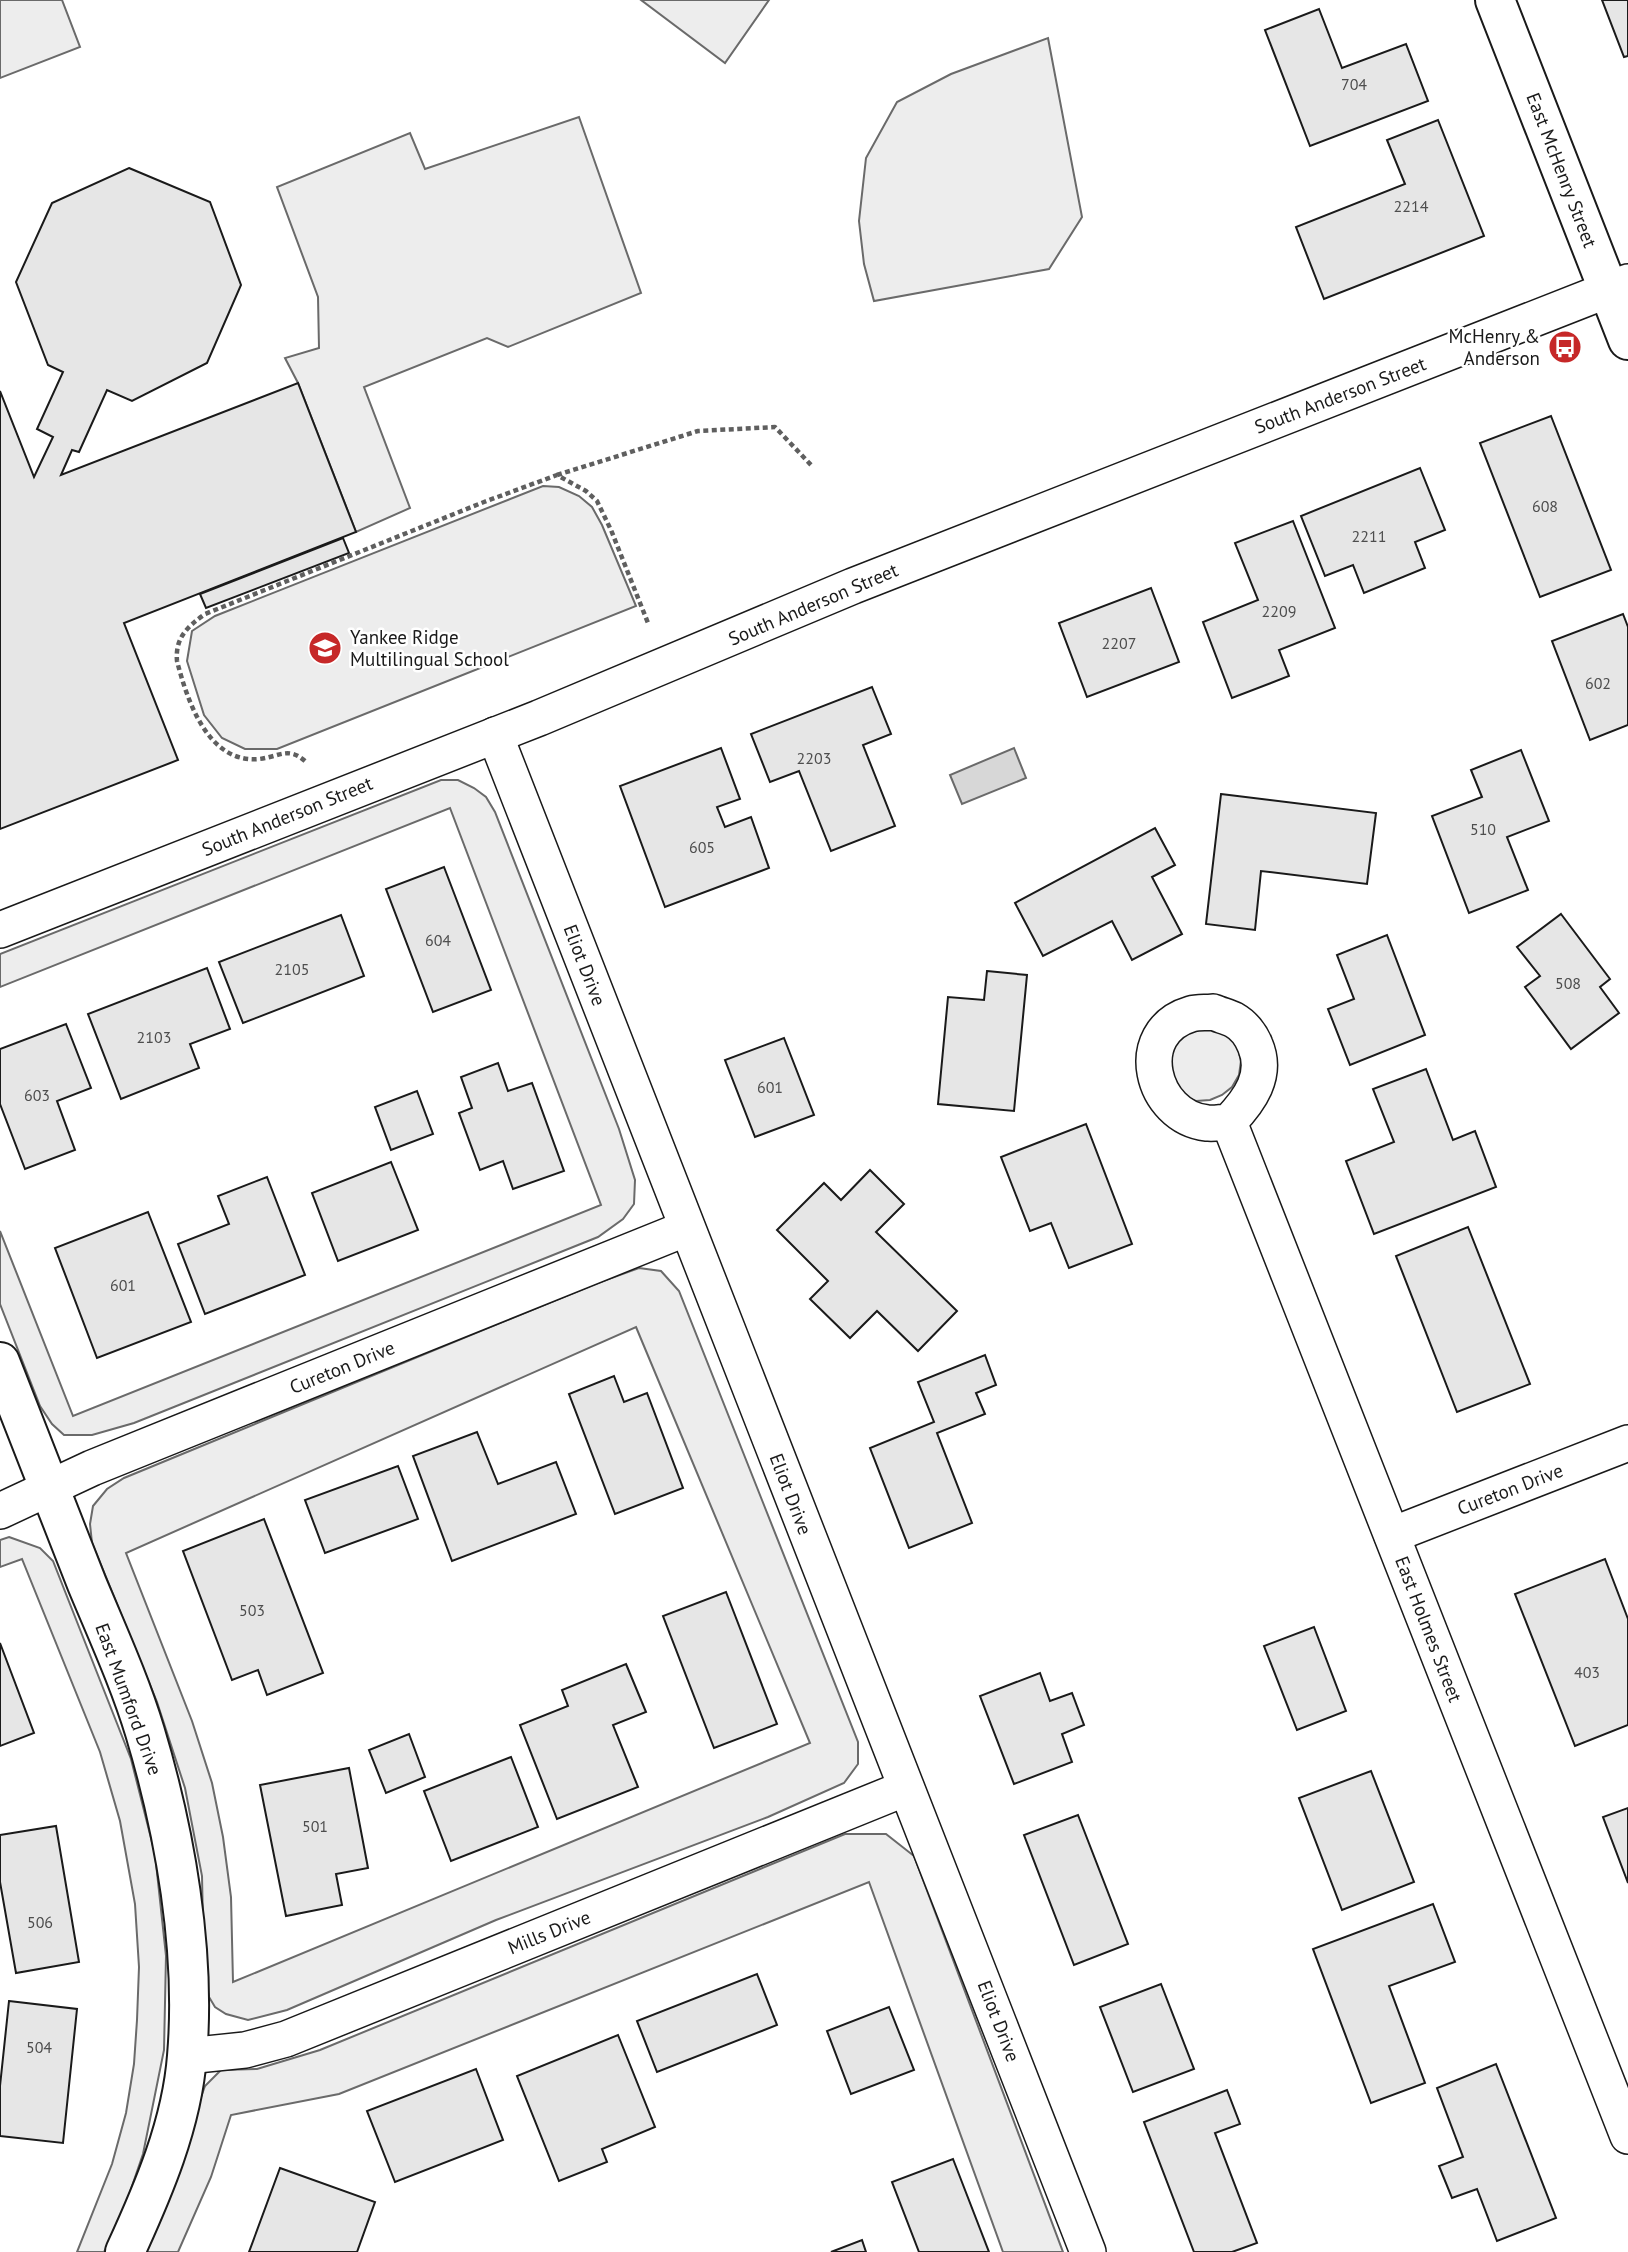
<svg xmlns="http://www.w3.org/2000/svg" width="1628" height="2252" font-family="'PT Sans',sans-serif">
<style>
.built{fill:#ededed;stroke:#6a6a6a;stroke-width:2;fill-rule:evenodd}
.water{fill:#d7d7d7;stroke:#6a6a6a;stroke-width:2}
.building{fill:#e6e6e6;stroke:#1a1a1a;stroke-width:2}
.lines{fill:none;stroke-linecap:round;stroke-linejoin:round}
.street-casing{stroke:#1a1a1a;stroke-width:38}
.secondary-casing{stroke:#1a1a1a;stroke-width:42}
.path{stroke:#5f5f5f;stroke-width:4.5;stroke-dasharray:5 3.5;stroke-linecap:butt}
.street{stroke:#fff;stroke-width:35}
.secondary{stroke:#fff;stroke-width:38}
.labels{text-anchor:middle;stroke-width:5;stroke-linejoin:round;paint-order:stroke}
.number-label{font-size:16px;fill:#4d4d4d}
.street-label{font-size:19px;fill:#1a1a1a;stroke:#fff}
.poi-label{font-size:19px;fill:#1a1a1a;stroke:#fff;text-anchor:end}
</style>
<rect width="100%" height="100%" fill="#fff"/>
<g class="built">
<polygon points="0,0 62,0 80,47 0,78"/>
<polygon points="641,0 769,0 725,63"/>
<polygon points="1048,38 1082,217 1049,269 874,301 864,264 859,221 866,158 897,102 951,74"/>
<polygon points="579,117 641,293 508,347 487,338 364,387 410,508 356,532 298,383 285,358 319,348 318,297 277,187 410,133 425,169"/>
<polygon points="543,486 559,487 579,496 592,507 602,525 636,606 277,749 245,749 222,738 204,715 187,661 192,631 215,616"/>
<polygon points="441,780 458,780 474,788 486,797 495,812 619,1129 635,1180 634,1204 623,1219 598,1237 134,1423 92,1435 64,1435 52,1424 40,1406 0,1304 0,1231 73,1416 601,1205 450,808 0,987 0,954"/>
<polygon points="1197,1022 1232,1037 1238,1048 1241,1061 1239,1075 1232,1087 1222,1095 1210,1100 1196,1101 1184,1097 1163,1055"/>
<path d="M639 1268 661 1271 679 1291 858 1742V1764L844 1783 768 1817 496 1920 287 2010 248 2020 226 2014 215 2007 209 1997 204 1973 202 1876 185 1788 157 1702 92 1543 90 1524 93 1506 107 1489 124 1478 595 1284ZM636 1327 810 1743 233 1982 231 1897 223 1837 212 1783 192 1721 126 1553Z"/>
<polygon points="9,1537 40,1548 53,1561 131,1759 155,1854 166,1956 164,2050 143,2154 120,2221 104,2252 77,2252 112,2164 126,2113 134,2064 137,2020 139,1967 135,1904 120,1821 100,1752 22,1559 0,1567 0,1540"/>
<polygon points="845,1834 886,1834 914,1856 1063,2252 1003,2252 869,1882 339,2094 231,2115 211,2177 178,2252 145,2252 205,2086 221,2070 257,2069 320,2050"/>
</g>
<polygon class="water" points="1014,748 1026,778 962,804 950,775"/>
<g class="building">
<polygon points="1602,0 1628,0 1628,56 1624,57"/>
<polygon points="1319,9 1342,68 1406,44 1428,101 1310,146 1265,30"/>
<polygon points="1438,120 1484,236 1324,299 1296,227 1405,184 1387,140"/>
<polygon points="129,168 210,202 241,285 207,363 132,401 107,390 79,452 72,450 61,475 298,383 356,532 124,623 178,760 0,829 0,391 34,477 53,437 37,429 63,372 48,365 16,282 52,203"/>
<polygon points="1551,416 1611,570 1540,597 1480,443"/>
<polygon points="1420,468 1445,530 1415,542 1425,568 1364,593 1353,565 1325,576 1301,516"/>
<polygon points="1293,521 1335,628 1279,650 1289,676 1232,698 1203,622 1258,600 1235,543"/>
<polygon points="343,538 349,553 206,608 200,594"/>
<polygon points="1151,588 1179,662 1087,697 1059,623"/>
<polygon points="1623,614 1628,627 1628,725 1590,740 1552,641"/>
<polygon points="872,687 891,734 863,745 895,826 831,851 799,771 770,782 751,734"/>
<polygon points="721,748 740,799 717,807 725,827 751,817 769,868 665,907 620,786"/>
<polygon points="1521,750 1549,821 1507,837 1528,890 1469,913 1432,816 1482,797 1471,770"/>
<polygon points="1221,794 1376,813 1367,884 1261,871 1255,930 1206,924"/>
<polygon points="1155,828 1175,865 1152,877 1182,934 1132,960 1112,921 1043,956 1015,903"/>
<polygon points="444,867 491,990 433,1012 386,889"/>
<polygon points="1561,914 1610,979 1600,987 1619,1013 1571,1049 1525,987 1540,976 1517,947"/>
<polygon points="341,915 364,976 243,1023 219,962"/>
<polygon points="1387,935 1425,1035 1350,1065 1328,1009 1354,999 1337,955"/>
<polygon points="207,968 230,1029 190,1044 199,1068 121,1099 88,1014"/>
<polygon points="987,971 1027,975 1014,1111 938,1104 948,997 984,1000"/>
<polygon points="66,1024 91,1088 57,1101 75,1150 25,1169 0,1104 0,1049"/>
<polygon points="784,1038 814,1115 755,1137 725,1060"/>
<polygon points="498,1063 508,1091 532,1083 564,1171 513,1189 503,1161 480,1170 459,1113 472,1108 461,1077"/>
<polygon points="1426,1069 1453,1140 1475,1131 1496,1187 1374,1234 1346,1161 1394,1142 1373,1089"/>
<polygon points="417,1091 433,1134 391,1150 375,1107"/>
<polygon points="1086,1124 1132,1244 1069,1268 1051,1223 1030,1231 1001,1157"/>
<polygon points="391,1162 418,1230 338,1261 312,1193"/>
<polygon points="870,1170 904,1204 876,1232 957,1311 918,1351 877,1311 850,1338 810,1299 828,1281 777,1230 824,1183 841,1200"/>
<polygon points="267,1177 305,1275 205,1314 178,1244 229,1224 218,1196"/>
<polygon points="148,1212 191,1322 97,1358 55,1248"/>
<polygon points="1468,1227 1530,1384 1457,1412 1396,1256"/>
<polygon points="985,1355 996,1385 976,1393 985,1414 937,1433 972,1523 909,1548 870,1448 934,1422 918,1382"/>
<polygon points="614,1376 624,1402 647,1393 683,1488 615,1514 569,1394"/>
<polygon points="477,1432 498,1484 556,1462 576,1514 452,1561 413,1456"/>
<polygon points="398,1466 418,1519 325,1553 305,1500"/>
<polygon points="264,1519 323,1673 267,1695 258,1670 232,1680 183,1551"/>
<polygon points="1605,1559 1628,1619 1628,1725 1575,1746 1515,1594"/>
<polygon points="726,1592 777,1724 714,1748 663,1616"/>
<polygon points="1314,1627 1346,1711 1297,1730 1264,1646"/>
<polygon points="0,1643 34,1733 0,1746"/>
<polygon points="626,1664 646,1712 613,1725 638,1787 557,1819 520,1725 568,1706 562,1690"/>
<polygon points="1040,1673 1050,1701 1072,1693 1084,1725 1062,1734 1072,1762 1014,1784 980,1696"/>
<polygon points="409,1734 425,1777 386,1793 369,1750"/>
<polygon points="511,1757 538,1827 451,1861 424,1791"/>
<polygon points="349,1768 368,1868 336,1874 342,1905 286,1916 260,1785"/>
<polygon points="1371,1771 1414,1882 1342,1910 1299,1798"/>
<polygon points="1628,1808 1628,1883 1603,1817"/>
<polygon points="1078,1815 1128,1944 1074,1965 1024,1835"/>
<polygon points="56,1826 79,1962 16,1973 0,1882 0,1835"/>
<polygon points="1433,1904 1455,1962 1389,1986 1425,2083 1371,2103 1313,1949"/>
<polygon points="757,1974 777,2025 657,2072 637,2021"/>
<polygon points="1161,1984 1194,2069 1133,2092 1100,2007"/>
<polygon points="9,2001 77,2009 63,2143 0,2136 0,2086"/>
<polygon points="889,2007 914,2070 851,2094 827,2031"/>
<polygon points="618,2035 655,2127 602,2149 607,2162 559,2181 517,2076"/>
<polygon points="1496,2064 1556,2218 1497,2241 1477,2189 1452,2198 1439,2166 1463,2157 1437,2088"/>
<polygon points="476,2069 503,2140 395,2182 367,2111"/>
<polygon points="1227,2090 1240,2124 1215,2133 1257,2243 1232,2252 1194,2252 1144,2122"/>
<polygon points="953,2159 989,2252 919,2252 892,2182"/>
<polygon points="280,2168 375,2202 357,2252 249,2252"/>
<polygon points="862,2240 866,2252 831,2252"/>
</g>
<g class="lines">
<defs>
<g id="street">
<polyline points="495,735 1088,2252"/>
<polyline points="0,930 539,718 853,586 1628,282"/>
<path d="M1213 1012C1220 1015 1228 1017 1234 1020 1243 1025 1251 1035 1255 1045 1268 1075 1250 1100 1229 1122 1222 1122 1214 1124 1207 1123 1151 1117 1130 1032 1191 1014 1198 1012 1206 1013 1213 1012Z"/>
<polyline points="1229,1122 1628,2136"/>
<polyline points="0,1511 92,1468 687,1228"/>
<polyline points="1392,1535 1628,1443"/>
<polyline points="187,2056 245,2050 286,2039 906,1788"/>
</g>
<g id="secondary">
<polyline points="1495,0 1628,340"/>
<path d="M0 1362C29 1436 58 1510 87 1584 107 1632 130 1682 145 1732 175 1832 196 1951 187 2056 182 2124 153 2191 125 2252"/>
</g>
</defs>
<use href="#street" class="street-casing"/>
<use href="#secondary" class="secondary-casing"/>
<g class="path">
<polyline points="557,475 698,431 775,427 812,466"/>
<path d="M305 761C288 746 279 757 259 759 208 764 187 700 177 661 175 638 187 627 205 614L484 502 557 475 586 491 597 501 611 530 648 623"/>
</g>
<use href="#street" class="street"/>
<use href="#secondary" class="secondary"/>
</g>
<defs>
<symbol id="bus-disc" viewBox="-11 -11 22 22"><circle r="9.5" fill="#c62828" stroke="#fff"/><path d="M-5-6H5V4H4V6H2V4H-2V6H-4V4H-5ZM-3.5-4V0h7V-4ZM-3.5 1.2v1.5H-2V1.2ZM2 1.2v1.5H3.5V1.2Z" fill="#fff"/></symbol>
<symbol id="school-disc" viewBox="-11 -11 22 22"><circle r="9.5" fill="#c62828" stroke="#fff"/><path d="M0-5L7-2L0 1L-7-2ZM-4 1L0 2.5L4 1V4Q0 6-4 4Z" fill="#fff"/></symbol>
</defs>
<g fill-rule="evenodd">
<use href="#bus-disc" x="1546" y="328" width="38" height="38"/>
<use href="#school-disc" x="306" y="629" width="38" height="38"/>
</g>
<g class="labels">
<g class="number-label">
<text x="1354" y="90">704</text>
<text x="1411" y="212">2214</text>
<text x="1545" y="512">608</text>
<text x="1369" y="542">2211</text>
<text x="1279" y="617">2209</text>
<text x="1119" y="649">2207</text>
<text x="1598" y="689">602</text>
<text x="814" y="764">2203</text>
<text x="1483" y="835">510</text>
<text x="702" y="853">605</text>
<text x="438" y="946">604</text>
<text x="292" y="975">2105</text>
<text x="1568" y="989">508</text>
<text x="154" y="1043">2103</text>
<text x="770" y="1093">601</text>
<text x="37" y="1101">603</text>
<text x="123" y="1291">601</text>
<text x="252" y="1616">503</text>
<text x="1587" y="1678">403</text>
<text x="315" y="1832">501</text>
<text x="40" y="1928">506</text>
<text x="39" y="2053">504</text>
</g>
<g class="street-label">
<text transform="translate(1562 170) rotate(69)" y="7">East McHenry Street</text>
<text transform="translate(1340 395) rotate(-21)" y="7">South Anderson Street</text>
<text transform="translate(813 604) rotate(-23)" y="7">South Anderson Street</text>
<text transform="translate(287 816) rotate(-22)" y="7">South Anderson Street</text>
<text transform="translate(585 965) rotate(69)" y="7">Eliot Drive</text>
<text transform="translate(342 1367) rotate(-22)" y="7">Cureton Drive</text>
<text transform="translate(1510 1489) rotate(-21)" y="7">Cureton Drive</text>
<text transform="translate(791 1494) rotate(69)" y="7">Eliot Drive</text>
<text transform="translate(1429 1629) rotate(69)" y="7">East Holmes Street</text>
<text transform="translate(129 1699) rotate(70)" y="7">East Mumford Drive</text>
<text transform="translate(549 1932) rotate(-22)" y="7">Mills Drive</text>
<text transform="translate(999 2021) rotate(69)" y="7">Eliot Drive</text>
</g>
<g class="poi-label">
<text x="1540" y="343">McHenry &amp;<tspan x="1540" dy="22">Anderson</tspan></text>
<text x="350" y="644" text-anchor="start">Yankee Ridge<tspan x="350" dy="22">Multilingual School</tspan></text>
</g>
</g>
</svg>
